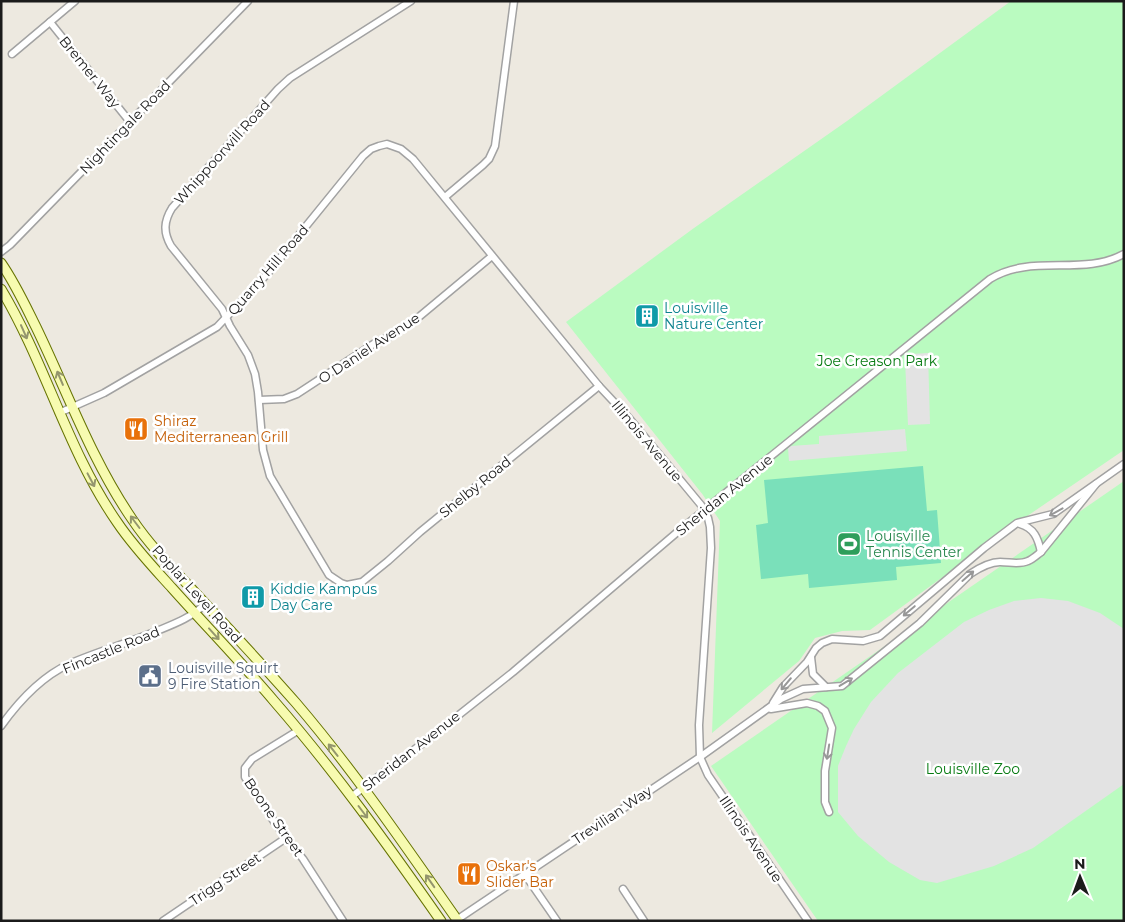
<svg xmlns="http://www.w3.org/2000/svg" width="1125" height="922" font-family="Montserrat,sans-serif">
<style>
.park{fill:#bafbc0}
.pitch{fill:#7ae0ba}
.parking{fill:#e3e3e3}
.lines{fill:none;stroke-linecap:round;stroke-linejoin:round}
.street-casing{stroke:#a2a2a2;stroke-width:9}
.secondary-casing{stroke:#667301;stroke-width:11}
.street{stroke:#fff;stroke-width:6}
.secondary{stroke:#f7fbb0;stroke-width:9}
.oneway{stroke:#94966d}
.oneway2{stroke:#989898}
.labels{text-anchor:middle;stroke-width:5;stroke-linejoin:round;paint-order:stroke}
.street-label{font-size:14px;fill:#1b1b1b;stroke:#fff}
.culture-label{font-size:14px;fill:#0d838f;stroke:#fff;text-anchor:start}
.park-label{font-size:14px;fill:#077b12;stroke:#fff}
.food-label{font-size:14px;fill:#c56008;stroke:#fff;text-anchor:start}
.leisure-label{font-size:14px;fill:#27864d;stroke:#fff;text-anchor:start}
.service-label{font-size:14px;fill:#4e5e75;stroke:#fff;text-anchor:start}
</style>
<rect width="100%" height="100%" fill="#ede9e0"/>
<g class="park">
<polygon points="1011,1 1124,1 1124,450 1017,523 870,630 842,631 815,638 799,661 712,733 720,521 703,495 566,322 694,228 847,121"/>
<polygon points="1124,481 1124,921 818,921 711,766"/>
</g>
<polygon class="pitch" points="923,466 927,511 937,510 941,563 896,567 897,580 809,588 808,574 761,579 756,525 768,523 764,480"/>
<g class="parking">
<polygon points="928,353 930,424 908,425 905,360 912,360 912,354"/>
<polygon points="905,429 907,451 789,461 788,448 791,446 819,444 819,436"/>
<polygon points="1041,598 1068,601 1100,613 1124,629 1124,784 1033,848 994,866 937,883 920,880 889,862 858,836 838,812 838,766 846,746 854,729 871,702 898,673 964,622 989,610 1014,601"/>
</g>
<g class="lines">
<defs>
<g id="street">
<path d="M411 1 290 78 278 89 172 208C164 221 163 232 171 246L222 309 230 326 248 355 255 374 258 392 263 450 270 476 329 575 341 583 347 585 362 582 388 561 420 532 599 386"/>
<polyline points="50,22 130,122"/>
<polyline points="12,54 75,1"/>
<polyline points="445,197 483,165 489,159 495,146 514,1"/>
<polyline points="1,252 10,245 248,1"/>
<polyline points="259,400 284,399 297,394 378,341 387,338 420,316 492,256"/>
<polyline points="59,413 104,393 217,327 268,273 363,156 371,149 379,146 387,144 401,149 413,159 599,386 629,418 701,505 708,518 710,527 711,548 699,725 700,757 708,775 808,921"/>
<path d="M1020 524C1034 528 1038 538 1041 552"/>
<polyline points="811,657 813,674 826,687"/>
<polyline points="773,703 783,687 807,662 816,648 822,643 832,639 863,641 880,636 984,548 1017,523 1053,514 1124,464"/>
<polyline points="771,709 807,703 818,706 825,711 832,728 825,771 825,802 829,812"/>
<path d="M1 726C19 701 41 677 69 664 96 652 125 644 152 633 171 625 190 619 205 604"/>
<polyline points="299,730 252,759 245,768 245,777 275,823 303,859 343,921"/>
<path d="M351 797 431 737 513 672 681 529 990 279C1032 253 1082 277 1124 254"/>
<polyline points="524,873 557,921"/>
<polyline points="623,889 644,921"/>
<polyline points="163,921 286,838"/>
<path d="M455 921 700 757 781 699 803 689 842 686 920 623 970 574C979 568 989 562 1000 562 1010 562 1019 565 1028 561 1033 559 1037 555 1041 552L1096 484"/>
</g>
<g id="secondary">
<path d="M1 263C15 283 25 305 36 327 67 391 91 459 132 519 148 543 169 565 189 586 225 625 261 663 296 703 355 772 406 847 458 921"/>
<path d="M1 289C46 364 67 450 117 522 133 546 153 567 172 588 206 626 241 662 274 701 334 770 388 845 441 921"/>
</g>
</defs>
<use href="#street" class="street-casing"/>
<use href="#secondary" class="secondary-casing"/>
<use href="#street" class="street"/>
<use href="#secondary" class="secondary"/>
</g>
<defs><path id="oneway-shaft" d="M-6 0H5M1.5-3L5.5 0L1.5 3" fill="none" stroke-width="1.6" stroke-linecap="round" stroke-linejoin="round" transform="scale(1.25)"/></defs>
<g class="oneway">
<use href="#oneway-shaft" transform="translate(24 332) rotate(66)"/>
<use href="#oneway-shaft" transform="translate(60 378) rotate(-113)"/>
<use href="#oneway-shaft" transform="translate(91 480) rotate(62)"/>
<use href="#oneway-shaft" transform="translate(135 522) rotate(-127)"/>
<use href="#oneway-shaft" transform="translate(214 634) rotate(48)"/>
<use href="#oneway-shaft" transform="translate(333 750) rotate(-128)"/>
<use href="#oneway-shaft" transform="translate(363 812) rotate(53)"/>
<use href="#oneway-shaft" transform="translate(430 881) rotate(-125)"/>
</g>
<g class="oneway2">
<use href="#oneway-shaft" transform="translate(1056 512) rotate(151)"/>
<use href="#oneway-shaft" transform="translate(968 576) rotate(-41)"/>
<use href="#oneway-shaft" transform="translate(909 611) rotate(140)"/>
<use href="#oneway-shaft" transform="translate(846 682) rotate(-31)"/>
<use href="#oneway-shaft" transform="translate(786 684) rotate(130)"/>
<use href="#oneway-shaft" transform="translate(828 752) rotate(99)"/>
</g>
<defs>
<symbol id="building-square" viewBox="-11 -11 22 22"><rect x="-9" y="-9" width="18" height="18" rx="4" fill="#0f9aa8" stroke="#fff"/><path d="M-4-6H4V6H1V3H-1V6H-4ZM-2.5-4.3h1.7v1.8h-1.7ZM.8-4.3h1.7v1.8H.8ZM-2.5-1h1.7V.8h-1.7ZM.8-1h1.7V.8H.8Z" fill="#fff"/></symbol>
<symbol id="restaurant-square" viewBox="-11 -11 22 22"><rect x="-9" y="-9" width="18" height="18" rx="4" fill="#e8710a" stroke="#fff"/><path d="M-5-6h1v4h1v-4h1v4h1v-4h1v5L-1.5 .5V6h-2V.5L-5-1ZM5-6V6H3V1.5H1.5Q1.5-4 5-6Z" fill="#fff"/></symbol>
<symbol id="stadium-square" viewBox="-11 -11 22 22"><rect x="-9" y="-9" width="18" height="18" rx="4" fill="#2e9e5b" stroke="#fff"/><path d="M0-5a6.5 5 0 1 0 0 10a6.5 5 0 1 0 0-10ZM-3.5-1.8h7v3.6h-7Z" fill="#fff"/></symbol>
<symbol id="civic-square" viewBox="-11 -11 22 22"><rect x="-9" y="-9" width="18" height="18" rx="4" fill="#5c6f8a" stroke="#fff"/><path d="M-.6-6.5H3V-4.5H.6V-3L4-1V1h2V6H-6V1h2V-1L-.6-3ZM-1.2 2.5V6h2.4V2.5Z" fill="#fff"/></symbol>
</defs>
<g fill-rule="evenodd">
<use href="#building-square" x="633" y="302" width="28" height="28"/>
<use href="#restaurant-square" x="122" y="415" width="28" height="28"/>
<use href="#stadium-square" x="835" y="530" width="28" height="28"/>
<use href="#building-square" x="239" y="583" width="28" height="28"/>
<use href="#civic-square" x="136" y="662" width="28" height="28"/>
<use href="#restaurant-square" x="455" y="860" width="28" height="28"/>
</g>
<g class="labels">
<g class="street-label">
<text transform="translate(90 72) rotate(51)" y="5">Bremer Way</text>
<text transform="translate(125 127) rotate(-46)" y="5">Nightingale Road</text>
<text transform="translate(222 152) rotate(-48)" y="5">Whippoorwill Road</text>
<text transform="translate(268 270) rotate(-49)" y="5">Quarry Hill Road</text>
<text transform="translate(369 348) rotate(-33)" y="5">O Daniel Avenue</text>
<text transform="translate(647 441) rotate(50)" y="5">Illinois Avenue</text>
<text transform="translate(475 487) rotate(-39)" y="5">Shelby Road</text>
<text transform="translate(724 495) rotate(-39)" y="5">Sheridan Avenue</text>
<text transform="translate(197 594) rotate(48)" y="5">Poplar Level Road</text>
<text transform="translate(111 650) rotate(-22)" y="5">Fincastle Road</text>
<text transform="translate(411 751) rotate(-38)" y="5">Sheridan Avenue</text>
<text transform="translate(612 815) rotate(-34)" y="5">Trevilian Way</text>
<text transform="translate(274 817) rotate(55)" y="5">Boone Street</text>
<text transform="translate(751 839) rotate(56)" y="5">Illinois Avenue</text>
<text transform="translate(225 879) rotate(-34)" y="5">Trigg Street</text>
</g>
<g class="culture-label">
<text x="664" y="313">Louisville<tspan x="664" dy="16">Nature Center</tspan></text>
<text x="270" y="594">Kiddie Kampus<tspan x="270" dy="16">Day Care</tspan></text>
</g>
<g class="park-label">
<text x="877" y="366">Joe Creason Park</text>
<text x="973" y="774">Louisville Zoo</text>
</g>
<g class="food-label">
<text x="154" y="426">Shiraz<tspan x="154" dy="16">Mediterranean Grill</tspan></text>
<text x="486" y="871">Oskar's<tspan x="486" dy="16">Slider Bar</tspan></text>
</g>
<g class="leisure-label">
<text x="866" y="541">Louisville<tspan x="866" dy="16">Tennis Center</tspan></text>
</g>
<g class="service-label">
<text x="168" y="673">Louisville Squirt<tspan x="168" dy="16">9 Fire Station</tspan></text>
</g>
</g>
<rect width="1125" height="922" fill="none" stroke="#1b1b1b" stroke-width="5"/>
<g transform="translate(1080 877) rotate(359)" stroke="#ffffff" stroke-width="4" paint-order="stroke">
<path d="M0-4L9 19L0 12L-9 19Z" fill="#1b1b1b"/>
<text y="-8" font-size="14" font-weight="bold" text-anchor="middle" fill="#1b1b1b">N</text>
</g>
</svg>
